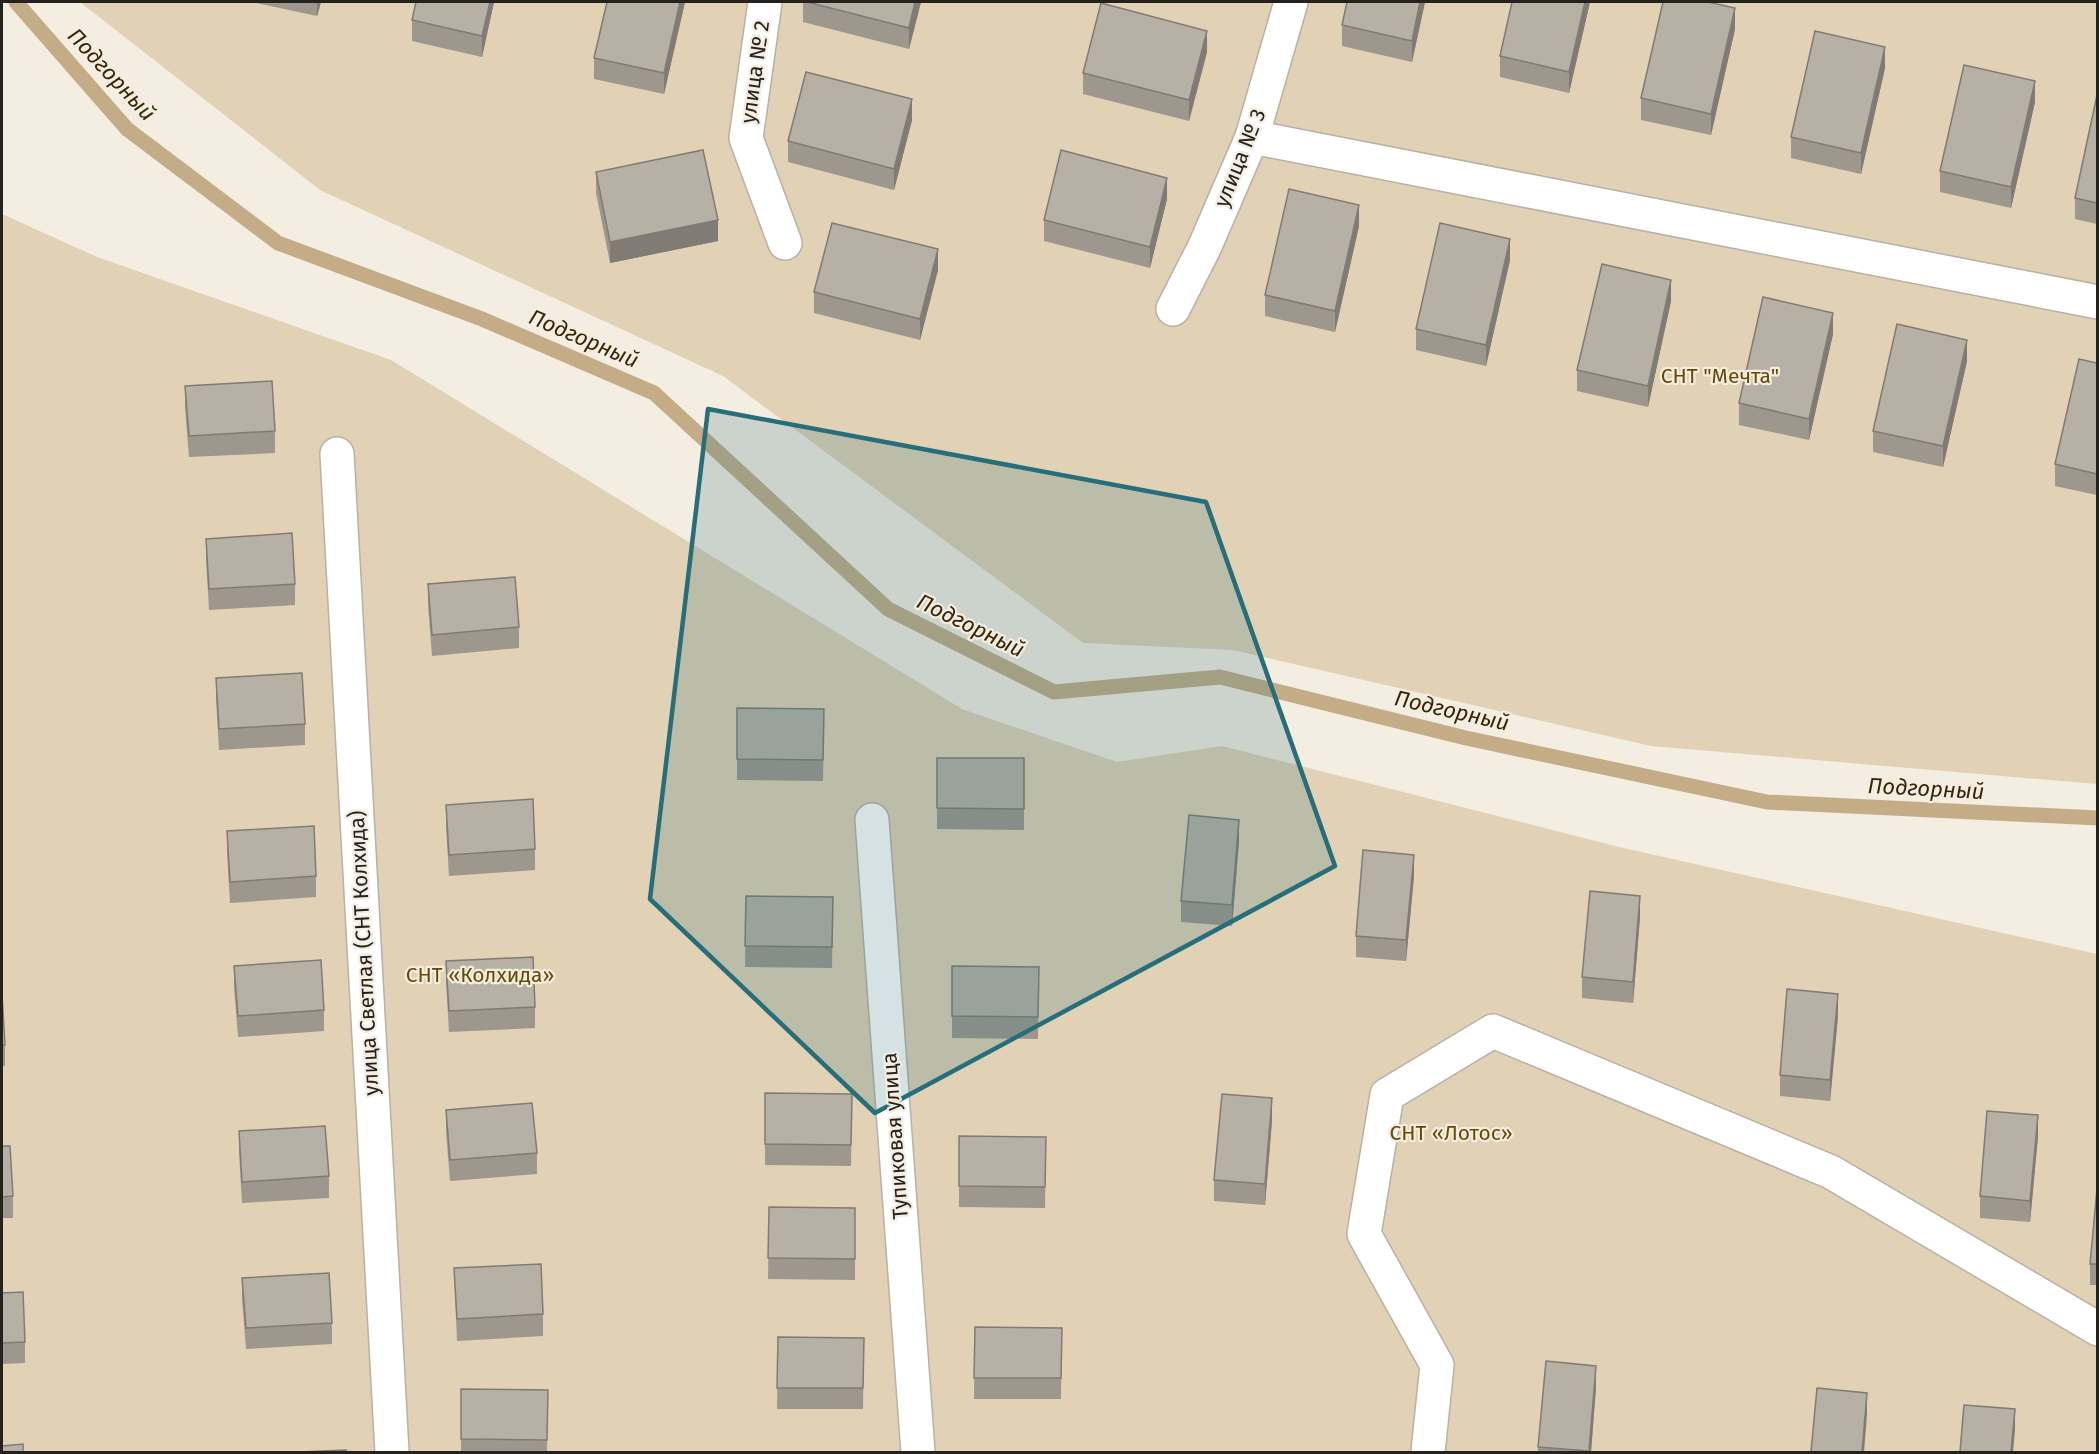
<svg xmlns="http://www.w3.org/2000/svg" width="2099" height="1454" font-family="'Fira Sans',sans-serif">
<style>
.green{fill:#e1d1b5}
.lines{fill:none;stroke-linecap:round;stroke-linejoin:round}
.stream{stroke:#c4ad86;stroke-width:15}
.minor-casing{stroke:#b8b1a6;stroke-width:36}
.minor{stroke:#fff;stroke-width:33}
.wall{fill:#9d978e}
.shaded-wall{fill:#807b74}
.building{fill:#b7b0a5;stroke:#807b74;stroke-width:1.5}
.marked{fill:#266e7a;fill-opacity:0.2;stroke:#266e7a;stroke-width:4.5;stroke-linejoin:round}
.labels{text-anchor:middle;stroke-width:4.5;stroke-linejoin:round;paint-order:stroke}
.street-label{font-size:21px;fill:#25221e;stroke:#f4ede1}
.park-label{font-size:21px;fill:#684900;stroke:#f4ede1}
.water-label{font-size:22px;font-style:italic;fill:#372605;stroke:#f4ede1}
</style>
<rect width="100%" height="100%" fill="#f4ede1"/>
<g class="green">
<polygon points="80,2 2097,2 2097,784 1651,746 1233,650 1083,643 723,376 320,190"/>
<polygon points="2,214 97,257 391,360 962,709 1117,762 1222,746 1619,847 2097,954 2097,1452 2,1452"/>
</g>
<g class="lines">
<polyline class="stream" points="16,2 127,129 278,243 482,319 654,393 888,609 1054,692 1220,677 1466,738 1767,802 2098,818"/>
<defs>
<g id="minor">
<polyline points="765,2 746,138 785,243"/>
<polyline points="1252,137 2098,302"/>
<polyline points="1173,309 1205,246 1252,137 1291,2"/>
<polyline points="337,454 392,1452"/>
<polyline points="872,820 918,1452"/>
<polyline points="1428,1452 1437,1365 1364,1234 1387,1095 1493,1031 1831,1172 2098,1329"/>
</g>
</defs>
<use href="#minor" class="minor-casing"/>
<use href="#minor" class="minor"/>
</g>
<g class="wall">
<polygon points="252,2 321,2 317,16"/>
<polygon points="494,2 482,57 412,41 412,20"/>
<polygon points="685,2 664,94 594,79 594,58"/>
<polygon points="803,2 921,2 909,49 803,22"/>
<polygon points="1347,2 1425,2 1412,62 1342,46 1342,25"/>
<polygon points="1512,2 1590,2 1569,93 1500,77 1500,56"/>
<polygon points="1735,29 1711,135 1641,120 1641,98"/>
<polygon points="1207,52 1189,121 1083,94 1083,73"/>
<polygon points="1885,68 1861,174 1791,158 1791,137"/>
<polygon points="2097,95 2097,224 2075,219 2075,198"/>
<polygon points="2035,102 2011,208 1940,192 1940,171"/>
<polygon points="912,120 894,190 788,162 788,141"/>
<polygon points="596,172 718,241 610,263 596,193"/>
<polygon points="1167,199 1150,268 1044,241 1044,220"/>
<polygon points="1359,226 1335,332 1265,316 1265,295"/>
<polygon points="1510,260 1486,366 1416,350 1416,329"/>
<polygon points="938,270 920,340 814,313 814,292"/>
<polygon points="1671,301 1648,407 1577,391 1577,370"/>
<polygon points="1833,334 1809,440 1739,425 1739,403"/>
<polygon points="1967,361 1943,467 1873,452 1873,431"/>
<polygon points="2097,363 2097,495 2055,486 2055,464"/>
<polygon points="185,386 275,431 275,453 189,457 185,407"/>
<polygon points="206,539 295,584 295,605 209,610 206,560"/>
<polygon points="428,584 519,627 519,648 432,656 428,605"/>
<polygon points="216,678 305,724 305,745 219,750 216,699"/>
<polygon points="737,708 824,709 823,781 737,780"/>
<polygon points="937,758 1024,758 1024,830 937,829"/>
<polygon points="446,805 535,849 535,870 449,876 446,826"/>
<polygon points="227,831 316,876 316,897 230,903 227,852"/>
<polygon points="1239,841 1232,926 1181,922 1181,901"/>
<polygon points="1414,876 1406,961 1356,957 1356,936"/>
<polygon points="746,896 833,897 832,968 745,967"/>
<polygon points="1640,917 1633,1003 1582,998 1582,977"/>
<polygon points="446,961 535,1007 535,1028 449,1032 446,982"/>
<polygon points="234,966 324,1010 324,1031 238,1037 234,987"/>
<polygon points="952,966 1039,967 1038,1039 952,1038"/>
<polygon points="2,994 5,1045 5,1066 2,1066"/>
<polygon points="1838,1016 1830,1101 1780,1096 1780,1075"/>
<polygon points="765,1093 852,1094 851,1166 765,1165"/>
<polygon points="446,1110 537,1153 537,1174 450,1181 446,1131"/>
<polygon points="1272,1120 1265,1205 1214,1201 1214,1180"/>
<polygon points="239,1131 329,1176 329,1198 242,1203 239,1152"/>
<polygon points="959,1136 1046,1137 1045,1208 959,1207"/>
<polygon points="2038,1136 2030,1222 1980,1218 1980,1196"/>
<polygon points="2,1146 13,1196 13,1218 2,1218"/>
<polygon points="2097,1189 2097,1285 2090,1285 2090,1264"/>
<polygon points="769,1207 855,1208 855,1280 768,1279"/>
<polygon points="454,1268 543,1314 543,1336 457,1341"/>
<polygon points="242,1278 332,1323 332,1344 246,1349 242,1299"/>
<polygon points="2,1293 25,1342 25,1363 2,1364"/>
<polygon points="975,1327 1062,1328 1061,1399 974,1399"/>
<polygon points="778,1337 864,1338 863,1409 777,1409"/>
<polygon points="1596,1387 1591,1452 1538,1452 1538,1447"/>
<polygon points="461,1389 548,1390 547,1452 461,1452"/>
</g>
<g class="shaded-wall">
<polygon points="317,2 321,2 317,16"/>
<polygon points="490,2 494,2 482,57 482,36"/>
<polygon points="680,2 685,2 664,94 664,73"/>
<polygon points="915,2 921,2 909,49 909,28"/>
<polygon points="1420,2 1425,2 1412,62 1412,41"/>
<polygon points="1585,2 1590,2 1569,93 1569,72"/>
<polygon points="1735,8 1735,29 1711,135 1711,114"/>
<polygon points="1207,31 1207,52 1189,121 1189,100"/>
<polygon points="1885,47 1885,68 1861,174 1861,153"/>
<polygon points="2035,81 2035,102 2011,208 2011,187"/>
<polygon points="912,99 912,120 894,190 894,169"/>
<polygon points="1167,178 1167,199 1150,268 1150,247"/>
<polygon points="1359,205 1359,226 1335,332 1335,311"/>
<polygon points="718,220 718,241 610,263 610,242"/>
<polygon points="1510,239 1510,260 1486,366 1486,345"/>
<polygon points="938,249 938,270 920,340 920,319"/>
<polygon points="1671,280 1671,301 1648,407 1648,386"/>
<polygon points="1833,313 1833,334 1809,440 1809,419"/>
<polygon points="1967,340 1967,361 1943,467 1943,446"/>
<polygon points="1239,820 1239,841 1232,926 1232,905"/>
<polygon points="1414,855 1414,876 1406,961 1406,940"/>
<polygon points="1640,896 1640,917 1633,1003 1633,982"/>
<polygon points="1838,994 1838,1016 1830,1101 1830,1080"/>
<polygon points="1272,1098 1272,1120 1265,1205 1265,1184"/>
<polygon points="2038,1115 2038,1136 2030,1222 2030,1201"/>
<polygon points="1596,1366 1596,1387 1591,1452 1589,1452"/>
<polygon points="1867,1393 1867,1414 1864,1452 1862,1452"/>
<polygon points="2015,1409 2015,1430 2013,1452 2011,1452"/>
</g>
<g class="building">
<polygon points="416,2 490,2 482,36 412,20"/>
<polygon points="607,2 680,2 664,73 594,58"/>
<polygon points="807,2 915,2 909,28"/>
<polygon points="1347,2 1420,2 1412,41 1342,25"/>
<polygon points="1512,2 1585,2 1569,72 1500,56"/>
<polygon points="1663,2 1708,2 1735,8 1711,114 1641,98"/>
<polygon points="1101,3 1207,31 1189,100 1083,73"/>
<polygon points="1815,31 1885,47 1861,153 1791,137"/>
<polygon points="1964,65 2035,81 2011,187 1940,171"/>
<polygon points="806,72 912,99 894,169 788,141"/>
<polygon points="2097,95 2097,203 2075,198"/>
<polygon points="703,150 718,220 610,242 596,172"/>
<polygon points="1061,150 1167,178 1150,247 1044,220"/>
<polygon points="1289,189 1359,205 1335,311 1265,295"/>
<polygon points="832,223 938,249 920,319 814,292"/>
<polygon points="1440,223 1510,239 1486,345 1416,329"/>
<polygon points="1602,264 1671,280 1648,386 1577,370"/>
<polygon points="1763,297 1833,313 1809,419 1739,403"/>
<polygon points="1897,324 1967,340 1943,446 1873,431"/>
<polygon points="2079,359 2097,363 2097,474 2055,464"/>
<polygon points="272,381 275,431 189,436 185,386"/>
<polygon points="292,533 295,584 209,589 206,539"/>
<polygon points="515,577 519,627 432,635 428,584"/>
<polygon points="302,673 305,724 219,729 216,678"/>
<polygon points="737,708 824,709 823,760 737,759"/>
<polygon points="937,758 1024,758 1024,809 937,808"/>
<polygon points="533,799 535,849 449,855 446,805"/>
<polygon points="1189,815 1239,820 1232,905 1181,901"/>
<polygon points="314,826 316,876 230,882 227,831"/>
<polygon points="1363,850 1414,855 1406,940 1356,936"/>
<polygon points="1590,891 1640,896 1633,982 1582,977"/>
<polygon points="746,896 833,897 832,947 745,946"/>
<polygon points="533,957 535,1007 449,1011 446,961"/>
<polygon points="321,960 324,1010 238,1016 234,966"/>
<polygon points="952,966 1039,967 1038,1017 952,1016"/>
<polygon points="1787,989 1838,994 1830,1080 1780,1075"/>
<polygon points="2,994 5,1045 2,1045"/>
<polygon points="765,1093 852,1094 851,1145 765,1144"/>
<polygon points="1222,1094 1272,1098 1265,1184 1214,1180"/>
<polygon points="532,1103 537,1153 450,1160 446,1110"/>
<polygon points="1987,1111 2038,1115 2030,1201 1980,1196"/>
<polygon points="325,1126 329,1176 242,1182 239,1131"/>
<polygon points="959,1136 1046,1137 1045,1187 959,1186"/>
<polygon points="2,1146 10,1146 13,1196 2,1197"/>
<polygon points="2097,1189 2097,1264 2090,1264"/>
<polygon points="769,1207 855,1208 855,1259 768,1258"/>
<polygon points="541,1264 543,1314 457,1319 454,1268"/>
<polygon points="329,1273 332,1323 246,1328 242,1278"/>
<polygon points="23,1292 25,1342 2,1343 2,1293"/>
<polygon points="975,1327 1062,1328 1061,1378 974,1378"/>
<polygon points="778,1337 864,1338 863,1388 777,1388"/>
<polygon points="1546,1361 1596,1366 1589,1451 1538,1447"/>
<polygon points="1817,1388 1867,1393 1862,1452 1811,1452"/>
<polygon points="461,1389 548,1390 547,1440 461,1439"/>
<polygon points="1964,1405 2015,1409 2011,1452 1960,1452"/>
<polygon points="23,1444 23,1452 2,1452 2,1446"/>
<polygon points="346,1450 347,1452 300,1452"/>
</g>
<path class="marked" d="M708 409 1206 502 1335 866 875 1113 650 899Z"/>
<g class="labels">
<g class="street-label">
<text transform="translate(755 72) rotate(-82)" y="7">улица № 2</text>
<text transform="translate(1240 158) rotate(-68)" y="7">улица № 3</text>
<text transform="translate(364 953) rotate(-93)" y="7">улица Светлая (СНТ Колхида)</text>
<text transform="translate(895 1136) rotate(-94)" y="7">Тупиковая улица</text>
</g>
<g class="park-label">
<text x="1720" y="383">СНТ "Мечта"</text>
<text x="480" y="982">СНТ «Колхида»</text>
<text x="1451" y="1140">СНТ «Лотос»</text>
</g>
<g class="water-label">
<text transform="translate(112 74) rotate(47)" y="8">Подгорный</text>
<text transform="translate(584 338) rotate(23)" y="8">Подгорный</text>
<text transform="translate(971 625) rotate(26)" y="8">Подгорный</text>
<text transform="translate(1452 710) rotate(13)" y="8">Подгорный</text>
<text transform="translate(1926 788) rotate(3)" y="8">Подгорный</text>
</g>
</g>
<rect width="2099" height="1454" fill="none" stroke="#25221e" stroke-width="6"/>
</svg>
